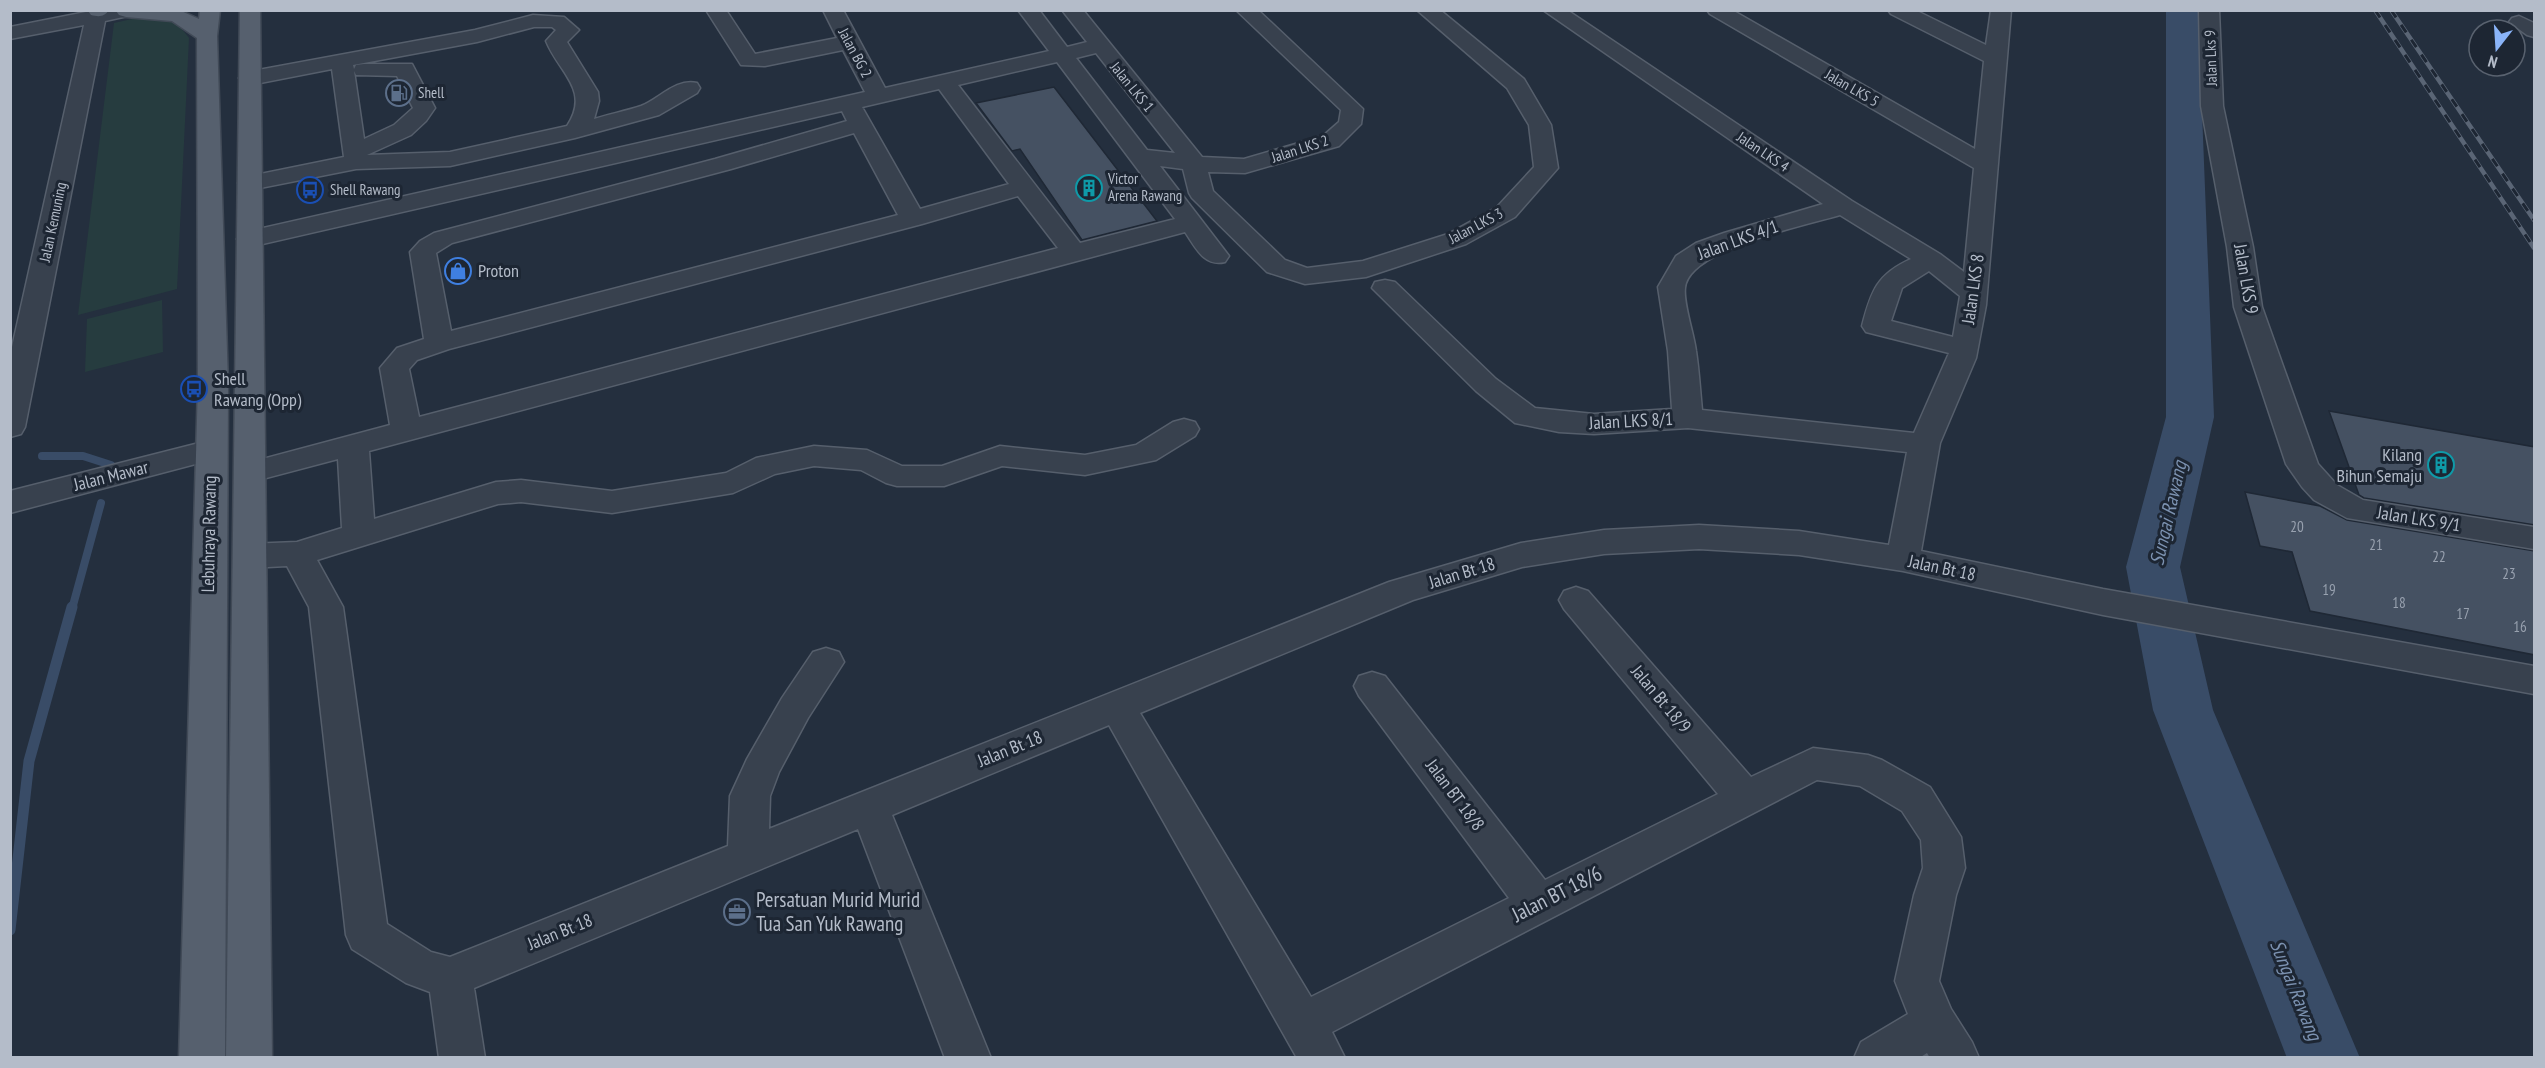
<svg xmlns="http://www.w3.org/2000/svg" width="2545" height="1068" font-family="'PT Sans Narrow',sans-serif">
<style>
.green{fill:#263c3f}
.lines{fill:none;stroke-linecap:round;stroke-linejoin:round}
.stream-far1{stroke:#394c67;stroke-width:8}
.stream{stroke:#394c67;stroke-width:11}
.river{fill:#394c67;fill-rule:evenodd}
.building{fill:#455162;stroke:#1f2835;stroke-width:1.5}
.minor-casing{stroke:#565f6c;stroke-width:3}
.major-casing{stroke:#414a57;stroke-width:3}
.minor{fill:#38414e;fill-rule:evenodd}
.major{fill:#56606e;fill-rule:evenodd}
.rail-casing{stroke:#5a6575;stroke-width:4.5}
.rail{stroke:#1d2633;stroke-width:3;stroke-dasharray:9;stroke-linecap:butt}
.labels{text-anchor:middle;stroke-width:6;stroke-linejoin:round;paint-order:stroke}
.far-street-label{font-size:15px;fill:#b4bcc9;stroke:#1d2633}
.far-poi-label{font-size:15px;fill:#b4bcc9;stroke:#1d2633;text-anchor:start}
.number-label{font-size:15px;fill:#98a1af}
.street-label{font-size:18px;fill:#b4bcc9;stroke:#1d2633}
.poi-label{font-size:18px;fill:#b4bcc9;stroke:#1d2633;text-anchor:start}
.water-label{font-size:20px;font-style:italic;fill:#7c92b1;stroke:#1d2633}
.near-street-label{font-size:21px;fill:#b4bcc9;stroke:#1d2633}
.near-poi-label{font-size:21px;fill:#b4bcc9;stroke:#1d2633;text-anchor:start}
</style>
<rect width="100%" height="100%" fill="#242f3e"/>
<g class="green">
<path d="M145 16C168 19 176 20 189 38L177 289 78 315 114 23Z"/>
<polygon points="162,300 163,352 85,372 87,319"/>
</g>
<g class="lines">
<g class="stream-far1">
<polyline points="42,456 83,456 111,465"/>
<polyline points="72,609 101,503"/>
</g>
<polyline class="stream" points="10,930 29,761 72,607"/>
<polygon class="river" points="2166,10 2198,10 2214,417 2180,567 2213,710 2360,1058 2287,1058 2153,710 2126,567 2166,417"/>
</g>
<g class="building">
<polygon points="1054,87 1157,221 1082,240 1020,149 1012,151 976,103"/>
<polygon points="2329,411 2535,447 2535,525 2364,498 2359,495"/>
<polygon points="2245,492 2320,506 2347,520 2535,551 2535,655 2310,611 2292,552 2260,546"/>
</g>
<g class="lines">
<defs>
<g id="minor">
<polygon points="96,10 140,10 137,14 105,21 25,427 21,434 10,437 10,356 84,25 10,39 10,27"/>
<path d="M706 10H726L755 54 837 38 823 10H843L885 88 1049 51 1018 10H1039L1067 47 1087 42 1062 10H1083L1202 157 1244 159 1323 136 1339 122 1341 110 1236 10H1258L1363 109 1361 124 1339 146 1245 173 1208 172 1213 191 1285 260 1307 268 1363 261 1448 234 1497 207 1534 167 1529 125 1507 88 1417 10H1440L1524 79 1551 125 1558 168 1515 217 1466 244 1366 277 1305 284 1267 272 1192 198 1189 193 1183 169 1160 166 1229 256 1225 262C1204 267 1196 248 1185 232L369 451 374 519 496 482 521 480 612 491 726 473 756 458 814 446 867 450 902 466H942L1000 446 1085 455 1136 445 1173 422 1184 419 1195 422 1199 429 1195 436 1156 460 1085 475 1002 466 944 486H897L886 483 861 470 814 466 775 474 733 493 612 513 521 502 498 504 317 560 343 607 387 924 431 952 450 957 728 846 730 796 747 759 782 698 813 652 826 648 839 652 844 662 808 718 779 772 770 796 769 829 1389 582 1521 543 1604 530 1699 525 1799 531 1889 545 1907 452 1688 428 1594 434 1559 432 1515 423 1476 391 1372 288 1375 282 1385 280 1395 282 1496 379 1535 408 1594 414 1672 409 1668 351 1658 287 1676 256 1696 243 1724 233 1823 204 1543 10H1567L1852 201 1940 254 1964 272 1974 168 1710 14 1707 10H1732L1975 149 1984 61 1891 14 1888 10H1915L1986 45 1991 10H2011L1986 305 1976 358 1940 443 1921 551 2103 589 2534 666V694L2103 615 1903 571 1799 555 1699 549 1604 554 1522 567 1413 600 1140 713 1311 997 1509 898 1359 696 1354 686 1359 676 1372 672 1385 676 1545 880 1718 794 1564 609 1559 600 1564 591 1576 587 1588 591 1751 777 1813 748 1868 755 1882 760 1930 787 1961 837 1965 868 1956 895 1939 981 1951 1009 1972 1042 1979 1058H1930L1927 1053 1919 1058H1854L1861 1042 1908 1014 1895 981 1914 895 1923 868 1921 840 1902 811 1860 786 1817 780 1332 1032 1345 1058H1297L1109 725 892 815 991 1058H945L858 829 474 988 485 1058H439L430 992 406 983 352 949 346 935 309 607 287 566 251 568 239 564 234 556 239 548 251 544 297 542 342 528 338 459 251 482 240 479 235 472 240 465 390 425 380 368 397 348 424 339 410 252 420 241 434 233 715 159 847 121 842 111 250 247 241 244 237 239 241 234 250 231 865 92 843 50 765 66 741 65ZM1096 53 1175 153 1147 150 1076 58ZM1057 62 1175 219 1080 243 958 85ZM939 89 1009 184 920 209 862 107ZM854 133 898 215 451 331 436 253 452 243 731 169ZM1018 196 1058 248 419 417 409 369 417 360 449 349 922 224ZM1840 215 1911 259C1877 274 1871 291 1862 326L1866 332 1949 353 1914 433 1702 410C1700 390 1699 370 1696 351 1694 334 1683 303 1685 288 1688 249 1807 225 1840 215ZM1929 271 1960 296 1953 337 1891 321 1902 288Z"/>
<polygon points="2199,10 2219,10 2223,106 2253,247 2262,307 2318,464 2337,485 2363,500 2534,527 2534,549 2347,518 2314,500 2302,487 2286,464 2234,307 2227,247 2201,106"/>
<path d="M533 15 564 17 579 30 567 42 598 92 599 101 594 119C610 114 626 111 641 106 659 99 676 78 697 83L700 88 697 93 659 115 575 138 450 166 356 169 250 190 241 188 238 183 241 178 250 176 344 157 332 69 250 85 242 83 239 78 242 73 475 30ZM534 27H552L556 30 546 41C559 73 591 90 567 126L450 152 367 155 411 135 426 121 435 108 412 64H364L356 65 354 69 353 65 477 42ZM354 71 356 75 397 76 413 108 394 125 364 139Z"/>
<polygon points="2519,16 2534,23 2534,37 2527,35 2509,22 2512,18"/>
<polygon points="211,440 222,443 226,450 222,457 10,513 10,491"/>
</g>
<g id="major">
<path d="M109 10C104 17 99 17 91 15L88 11Z"/>
<polygon points="179,10 199,19 200,10 220,10 217,36 228,384 225,1058 179,1058 198,384 197,38 172,21 126,17 119,15 116,11"/>
<polygon points="240,10 260,10 272,1058 226,1058"/>
</g>
</defs>
<use href="#minor" class="minor-casing"/>
<use href="#major" class="major-casing"/>
<use href="#minor" class="minor"/>
<use href="#major" class="major"/>
<defs>
<g id="rail">
<polyline points="2375,10 2534,248"/>
<polyline points="2391,10 2534,220"/>
</g>
</defs>
<use href="#rail" class="rail-casing"/>
<use href="#rail" class="rail"/>
</g>
<defs>
<symbol id="fuel-ring" viewBox="-11 -11 22 22"><circle r="9.5" fill="#1d2633" stroke="#5c6f8a" stroke-width="1.5"/><path d="M-5.5-6h7V0h2V4h1.3V-2.5L3-4.5l.8-.8L6-3V5H2.5V1h-1V6h-7ZM-4.2-4.7v3.2H.2V-4.7Z" fill="#5c6f8a"/></symbol>
<symbol id="building-ring" viewBox="-11 -11 22 22"><circle r="9.5" fill="#1d2633" stroke="#0f9aa8" stroke-width="1.5"/><path d="M-4-6H4V6H1V3H-1V6H-4ZM-2.5-4.3h1.7v1.8h-1.7ZM.8-4.3h1.7v1.8H.8ZM-2.5-1h1.7V.8h-1.7ZM.8-1h1.7V.8H.8Z" fill="#0f9aa8"/></symbol>
<symbol id="bus-ring" viewBox="-11 -11 22 22"><circle r="9.5" fill="#1d2633" stroke="#1a4fb4" stroke-width="1.5"/><path d="M-5-6H5V4H4V6H2V4H-2V6H-4V4H-5ZM-3.5-4V0h7V-4ZM-3.5 1.2v1.5H-2V1.2ZM2 1.2v1.5H3.5V1.2Z" fill="#1a4fb4"/></symbol>
<symbol id="shop-ring" viewBox="-11 -11 22 22"><circle r="9.5" fill="#1d2633" stroke="#3f7fe0" stroke-width="1.5"/><path d="M-5-2.5h2.3a2.7 3.5 0 0 1 5.4 0H5L5.5 6h-11ZM-1.5-2.5h3a1.5 2.3 0 0 0-3 0Z" fill="#3f7fe0"/></symbol>
<symbol id="office-ring" viewBox="-11 -11 22 22"><circle r="9.5" fill="#1d2633" stroke="#5c6f8a" stroke-width="1.5"/><path d="M-6-3h4V-5.5h4V-3h4V5H-6ZM-1-4.5V-3h2v-1.5ZM-6 0V1H6V0Z" fill="#5c6f8a"/></symbol>
</defs>
<g fill-rule="evenodd">
<use href="#fuel-ring" x="384" y="78" width="30" height="30"/>
<use href="#building-ring" x="1074" y="173" width="30" height="30"/>
<use href="#bus-ring" x="295" y="175" width="30" height="30"/>
<use href="#shop-ring" x="443" y="256" width="30" height="30"/>
<use href="#bus-ring" x="179" y="374" width="30" height="30"/>
<use href="#building-ring" x="2426" y="450" width="30" height="30"/>
<use href="#office-ring" x="722" y="897" width="30" height="30"/>
</g>
<g class="labels">
<g class="far-street-label">
<text transform="translate(855 53) rotate(62)" y="5">Jalan BG 2</text>
<text transform="translate(2211 58) rotate(-92)" y="5">Jalan Lks 9</text>
<text transform="translate(1132 87) rotate(51)" y="5">Jalan LKS 1</text>
<text transform="translate(1852 88) rotate(30)" y="5">Jalan LKS 5</text>
<text transform="translate(1300 149) rotate(-18)" y="5">Jalan LKS 2</text>
<text transform="translate(1763 152) rotate(34)" y="5">Jalan LKS 4</text>
<text transform="translate(53 222) rotate(-78)" y="5">Jalan Kemuning</text>
<text transform="translate(1476 226) rotate(-28)" y="5">Jalan LKS 3</text>
</g>
<g class="far-poi-label">
<text x="418" y="98">Shell</text>
<text x="1108" y="184">Victor<tspan x="1108" dy="17">Arena Rawang</tspan></text>
<text x="330" y="195">Shell Rawang</text>
</g>
<g class="number-label">
<text x="2297" y="532">20</text>
<text x="2376" y="550">21</text>
<text x="2439" y="562">22</text>
<text x="2509" y="579">23</text>
<text x="2329" y="595">19</text>
<text x="2399" y="608">18</text>
<text x="2463" y="619">17</text>
<text x="2520" y="632">16</text>
</g>
<g class="street-label">
<text transform="translate(1738 240) rotate(-20)" y="6">Jalan LKS 4/1</text>
<text transform="translate(2246 279) rotate(80)" y="6">Jalan LKS 9</text>
<text transform="translate(1973 289) rotate(-82)" y="6">Jalan LKS 8</text>
<text transform="translate(1631 421) rotate(-3)" y="6">Jalan LKS 8/1</text>
<text transform="translate(111 476) rotate(-14)" y="6">Jalan Mawar</text>
<text transform="translate(2419 519) rotate(9)" y="6">Jalan LKS 9/1</text>
<text transform="translate(209 534) rotate(-89)" y="6">Lebuhraya Rawang</text>
<text transform="translate(1942 568) rotate(12)" y="6">Jalan Bt 18</text>
<text transform="translate(1462 573) rotate(-17)" y="6">Jalan Bt 18</text>
<text transform="translate(1661 699) rotate(50)" y="6">Jalan Bt 18/9</text>
<text transform="translate(1010 749) rotate(-22)" y="6">Jalan Bt 18</text>
<text transform="translate(1455 795) rotate(53)" y="6">Jalan BT 18/8</text>
<text transform="translate(560 932) rotate(-22)" y="6">Jalan Bt 18</text>
</g>
<g class="poi-label">
<text x="478" y="277">Proton</text>
<text x="214" y="385">Shell<tspan x="214" dy="21">Rawang (Opp)</tspan></text>
<text x="2422" y="461" text-anchor="end">Kilang<tspan x="2422" dy="21">Bihun Semaju</tspan></text>
</g>
<g class="water-label">
<text transform="translate(2168 513) rotate(-77)" y="7">Sungai Rawang</text>
<text transform="translate(2296 990) rotate(68)" y="7">Sungai Rawang</text>
</g>
<g class="near-street-label">
<text transform="translate(1557 894) rotate(-27)" y="7">Jalan BT 18/6</text>
</g>
<g class="near-poi-label">
<text x="756" y="907">Persatuan Murid Murid<tspan x="756" dy="24">Tua San Yuk Rawang</tspan></text>
</g>
</g>
<rect width="2545" height="1068" fill="none" stroke="#b4bcc9" stroke-width="24"/>
<g transform="translate(2497 48) rotate(197)"><circle r="28" fill="#1d2633" stroke="#59626f" stroke-width="1.5"/>
<path d="M0-4.5L10 22L0 15L-10 22Z" fill="#8ab4f8"/>
<text y="-9" font-size="16" font-weight="bold" text-anchor="middle" fill="#b4bcc9">N</text>
</g>
</svg>
